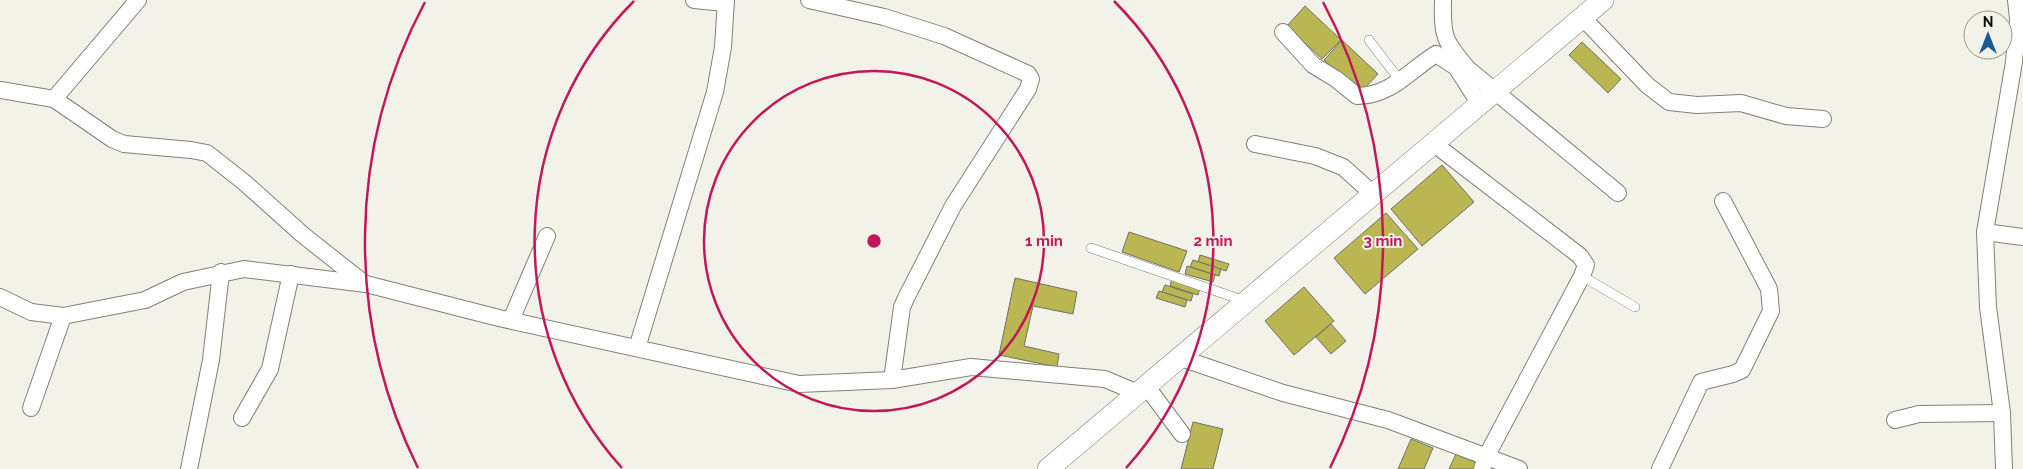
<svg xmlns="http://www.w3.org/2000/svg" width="2023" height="469" font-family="Raleway,sans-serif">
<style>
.building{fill:#bab652;stroke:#717168}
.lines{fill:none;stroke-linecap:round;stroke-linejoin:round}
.service-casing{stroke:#818177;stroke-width:10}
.minor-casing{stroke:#818177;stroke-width:18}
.tertiary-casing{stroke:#818177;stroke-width:22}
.service{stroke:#fff;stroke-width:9}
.minor{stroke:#fff;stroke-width:16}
.tertiary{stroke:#fff;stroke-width:21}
.ring{fill:none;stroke:#c2185b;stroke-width:2.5}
.centre{fill:#c2185b;stroke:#f2f2e8;stroke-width:2.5}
.ring-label{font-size:15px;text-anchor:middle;font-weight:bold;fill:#c2185b;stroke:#f2f2e8;stroke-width:4;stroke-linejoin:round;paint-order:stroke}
</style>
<rect width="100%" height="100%" fill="#f2f2e8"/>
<g class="building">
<polygon points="1305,6 1341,40 1322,59 1287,26"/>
<polygon points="1342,40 1378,74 1359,94 1324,60"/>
<polygon points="1582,42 1621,79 1608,93 1569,55"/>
<polygon points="1442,165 1474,202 1422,246 1391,209"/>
<polygon points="1386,213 1418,249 1365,294 1334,258"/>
<polygon points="1129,232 1187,251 1179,272 1122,252"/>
<polygon points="1200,255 1229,264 1226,271 1198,262"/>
<polygon points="1193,260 1221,269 1219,276 1190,267"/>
<polygon points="1187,266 1215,275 1213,282 1185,274"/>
<polygon points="1015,278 1077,292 1073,314 1033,306 1024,346 1059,354 1057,367 999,355"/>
<polygon points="1172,279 1200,288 1198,295 1170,286"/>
<polygon points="1165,285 1193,294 1191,301 1162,292"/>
<polygon points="1304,287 1334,321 1294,355 1265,321"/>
<polygon points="1159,291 1187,300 1185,307 1156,298"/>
<polygon points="1331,324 1346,341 1331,354 1316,337"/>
<polygon points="1193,422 1223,429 1213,469 1181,469"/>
<polygon points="1411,439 1433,448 1424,469 1398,469"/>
<polygon points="1456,454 1477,463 1475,469 1449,469"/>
</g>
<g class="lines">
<defs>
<g id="service">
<polyline points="1369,40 1401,82"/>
<polyline points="1091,248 1245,301"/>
<polyline points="1582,276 1635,307"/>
</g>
<g id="minor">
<polyline points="694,0 725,3"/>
<polyline points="809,0 884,17 944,36 1028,74 1031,79 1028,89 953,206 906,298 902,307 892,380"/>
<path d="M1443 0C1442 37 1444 41 1468 69L1618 193"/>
<polyline points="1583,18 1647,85 1669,102 1697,105 1741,103 1786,116 1823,119"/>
<path d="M1283 32 1313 65 1336 79 1357 96C1391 96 1410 70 1436 54L1456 67 1479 103"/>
<polyline points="0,90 54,99 112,139 124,144 191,150 207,153 245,183 303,235 365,284"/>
<polyline points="54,99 138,0"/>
<polyline points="1433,143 1580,256 1586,265 1582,276 1486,457 1482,469"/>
<polyline points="1255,144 1315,156 1343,167 1372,193"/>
<polyline points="1985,232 2023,237"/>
<polyline points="0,297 31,312 63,316 145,300 183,282 244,269 366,284 499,318 799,384 892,380 971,367 1105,379 1138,393"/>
<polyline points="511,320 547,236"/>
<polyline points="637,348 715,92 723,47 726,0"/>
<polyline points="1178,357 1283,393 1388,420 1519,469"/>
<polyline points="1147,387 1182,434"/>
<polyline points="31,408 63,316"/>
<polyline points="242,418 270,369 291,274"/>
<polyline points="1895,420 1919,414 2002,413"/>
<polyline points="189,469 211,360 221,272"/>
<polyline points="1660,469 1701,382 1733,374 1742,370 1771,311 1769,289 1723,201"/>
<polyline points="2004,469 2002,413 1988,307 1985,232 2014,62 2018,19 2016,0"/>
</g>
<polyline id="tertiary" points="1048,469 1603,0"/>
</defs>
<use href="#service" class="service-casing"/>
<use href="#minor" class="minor-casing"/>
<use href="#tertiary" class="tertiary-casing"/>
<use href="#service" class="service"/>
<use href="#minor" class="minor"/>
<use href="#tertiary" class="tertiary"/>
</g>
<g class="ring">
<circle cx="874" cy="241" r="170"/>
<path d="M622 468A339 339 0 0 1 634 1M1114 1A339 339 0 0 1 1126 468"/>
<path d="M418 468A509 509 0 0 1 425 2M1323 2A509 509 0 0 1 1330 468"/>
</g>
<circle cx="874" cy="241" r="8" class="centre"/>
<g class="ring-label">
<text x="1044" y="246">1 min</text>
<text x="1213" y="246">2 min</text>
<text x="1383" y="246">3 min</text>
</g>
<g transform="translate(1988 35)"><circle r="24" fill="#f2f2e8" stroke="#96968f"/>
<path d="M0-4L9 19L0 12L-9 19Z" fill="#1a5b91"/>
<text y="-8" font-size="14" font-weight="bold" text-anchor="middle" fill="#0d0d09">N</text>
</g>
</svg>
